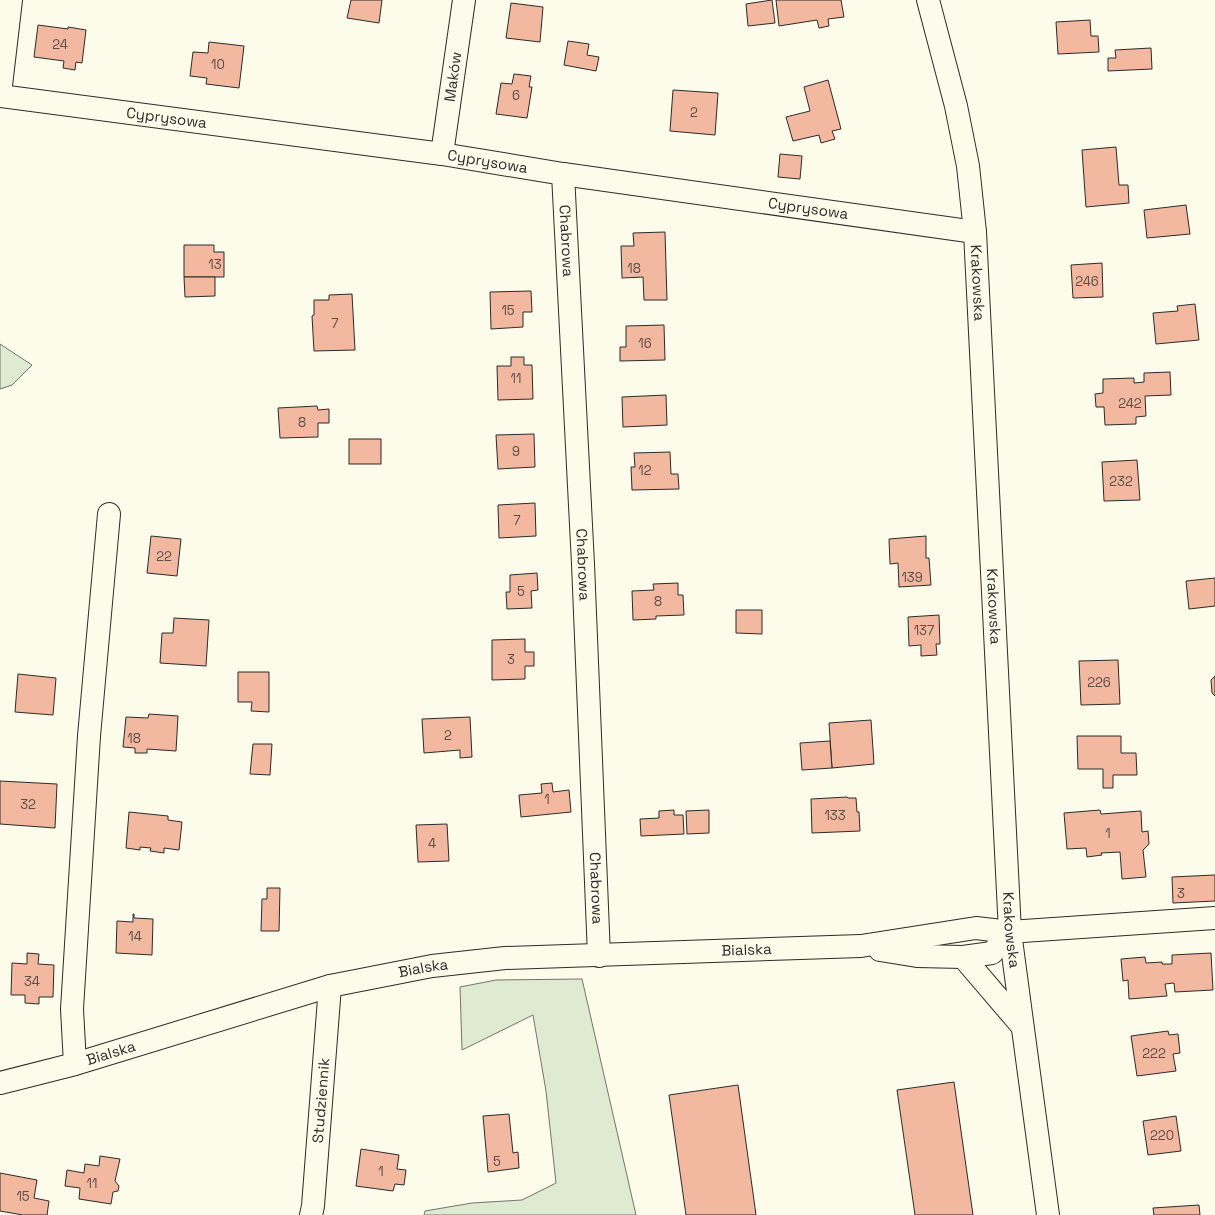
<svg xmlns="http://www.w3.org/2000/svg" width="1215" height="1215" font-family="'Space Grotesk',sans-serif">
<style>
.green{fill:#deebd1;stroke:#74746e}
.building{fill:#f2b8a0;stroke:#2b2b2b}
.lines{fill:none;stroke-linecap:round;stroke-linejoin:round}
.minor-casing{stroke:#2b2b2b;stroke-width:24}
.minor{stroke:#fdfbea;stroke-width:22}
.labels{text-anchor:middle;stroke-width:3;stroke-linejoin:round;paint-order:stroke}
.number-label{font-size:13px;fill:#5d4e48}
.street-label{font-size:15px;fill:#2b2b2b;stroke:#fdfbea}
</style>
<rect width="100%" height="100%" fill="#fdfbea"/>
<g class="green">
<polygon points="0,344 32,365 12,385 0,389"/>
<polygon points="582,979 636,1215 424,1215 425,1211 472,1203 522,1200 556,1183 546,1091 533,1015 462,1050 460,987 496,980"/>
</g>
<g class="building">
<polygon points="351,0 382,0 379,23 347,18"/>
<polygon points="772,0 775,23 748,26 746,4"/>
<polygon points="776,0 841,0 844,17 828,19 829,26 819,28 817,20 779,26"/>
<polygon points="511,3 543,7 540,42 506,38"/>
<polygon points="1090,20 1091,36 1098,36 1099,52 1058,54 1056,22"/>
<polygon points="38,25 68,29 68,27 86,30 82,63 76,62 75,70 63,68 64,61 34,57"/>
<polygon points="568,41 589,44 587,55 599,57 596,71 564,65"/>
<polygon points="209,42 244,46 239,88 206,84 207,78 190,76 193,52 208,53"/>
<polygon points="1151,48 1152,69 1108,71 1108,58 1116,58 1115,50"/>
<polygon points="514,74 531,76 529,87 532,87 527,118 496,114 501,83 512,84"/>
<polygon points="828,80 841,129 832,131 835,139 821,143 819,135 793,141 786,117 810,111 804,87"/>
<polygon points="673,90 718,93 715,135 670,131"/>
<polygon points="1116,147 1119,185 1128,185 1129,203 1086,207 1082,150"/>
<polygon points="780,154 802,156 800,179 778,177"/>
<polygon points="1186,205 1190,234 1147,238 1144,210"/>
<polygon points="665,232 667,300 644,300 643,277 622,278 621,246 634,246 633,233"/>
<polygon points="184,245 214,245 214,252 224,252 224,277 184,277"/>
<polygon points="1102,263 1103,297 1073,298 1071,265"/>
<polygon points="184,277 215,277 215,296 185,297"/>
<polygon points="531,291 532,312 523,312 523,327 491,329 490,292"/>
<polygon points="352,294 355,350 314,351 312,316 314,315 314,300 329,300 329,295"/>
<polygon points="1195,304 1199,340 1156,344 1153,313 1178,311 1177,306"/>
<polygon points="664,325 665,360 620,361 620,347 626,347 626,326"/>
<polygon points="511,357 524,357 524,365 532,365 533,399 498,400 497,366 511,366"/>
<polygon points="1170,372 1171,395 1145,396 1146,416 1136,417 1136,424 1105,425 1104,407 1096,407 1095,394 1103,393 1103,379 1134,378 1134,383 1144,382 1144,373"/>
<polygon points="666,395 667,425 623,427 622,397"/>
<polygon points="317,406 318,410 329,409 329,423 318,423 318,437 280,438 278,408"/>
<polygon points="534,434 535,467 498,469 496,435"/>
<rect x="349" y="439" width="32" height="25"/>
<polygon points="670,452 671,474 678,474 679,489 632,490 631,467 635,467 634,453"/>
<polygon points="1137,460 1140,500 1104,501 1102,462"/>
<polygon points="535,503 536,536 499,538 498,505"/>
<polygon points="151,536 181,539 177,576 147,573"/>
<polygon points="926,536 926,558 929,558 931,585 899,587 898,563 890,564 889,539"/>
<polygon points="537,573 538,590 531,591 532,608 507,609 506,592 510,592 510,575"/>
<polygon points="1215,578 1215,606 1189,609 1186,581"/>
<polygon points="678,583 678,595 683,595 684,615 656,616 656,619 633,620 632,591 654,590 653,584"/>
<polygon points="736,610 762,610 762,634 736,633"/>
<polygon points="939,615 940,644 936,644 937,655 921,656 921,645 909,646 908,617"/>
<polygon points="174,618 209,620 206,666 160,663 162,633 173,633"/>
<polygon points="525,639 525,652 534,652 534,666 525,666 525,679 492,680 492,640"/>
<polygon points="1118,660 1120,704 1081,705 1079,661"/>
<polygon points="238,672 269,672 269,712 251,711 252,702 238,702"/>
<polygon points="18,674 56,678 53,715 15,712"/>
<polygon points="1215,676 1215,696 1212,693 1211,680"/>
<polygon points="149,714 178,716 176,751 147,749 147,753 135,753 135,748 123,747 126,717 148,718"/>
<polygon points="470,717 472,757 460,758 460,750 424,753 422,719"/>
<polygon points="871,720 874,764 832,768 829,723"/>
<polygon points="1077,736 1121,736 1121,753 1136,753 1137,775 1113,775 1113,788 1103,788 1103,769 1078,769"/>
<polygon points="830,741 832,768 802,770 800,743"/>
<polygon points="253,744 272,744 270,775 250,774"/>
<polygon points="0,781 57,784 55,828 0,824"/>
<polygon points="552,783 553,792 569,790 571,812 521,817 519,795 542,793 541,784"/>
<polygon points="847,797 848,798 856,798 857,812 859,812 860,831 812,833 811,799"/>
<polygon points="674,810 674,815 683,815 684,834 641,836 640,819 659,818 659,811"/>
<polygon points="709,810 709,833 687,834 686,811"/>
<polygon points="1100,810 1101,814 1141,811 1142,832 1148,831 1149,844 1143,850 1146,877 1122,879 1120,852 1101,853 1102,855 1087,857 1086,848 1067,849 1064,813"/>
<polygon points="129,812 168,816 168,820 182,822 179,850 164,848 164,853 150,851 151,848 140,847 140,850 126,848"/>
<polygon points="447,824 449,861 418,862 416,825"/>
<polygon points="1215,875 1215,901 1173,903 1172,877"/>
<polygon points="267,888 280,888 279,931 261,931 262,899 267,899"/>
<polygon points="133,914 134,914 134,918 153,919 152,955 116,953 117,921 133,922"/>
<polygon points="27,953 39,954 38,964 54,965 53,997 39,997 39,1004 25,1003 25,995 11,995 12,963 27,964"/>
<polygon points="1211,953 1213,990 1175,992 1174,983 1165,984 1167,996 1129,999 1128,980 1123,981 1121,959 1145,957 1146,963 1162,962 1162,964 1172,964 1172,955"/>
<polygon points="1168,1031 1169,1035 1178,1034 1180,1053 1173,1054 1176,1071 1137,1076 1131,1036"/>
<polygon points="954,1082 973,1215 915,1215 897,1090"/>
<polygon points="738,1085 756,1215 686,1215 669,1095"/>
<polygon points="509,1114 513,1153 518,1152 519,1168 488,1172 483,1116"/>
<polygon points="1176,1116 1181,1151 1148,1155 1143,1121"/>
<polygon points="361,1149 399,1155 397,1169 406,1170 404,1185 395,1184 393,1191 356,1186"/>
<polygon points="100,1156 120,1159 115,1181 119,1186 118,1191 113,1192 111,1204 79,1199 80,1188 65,1186 67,1170 84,1173 85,1164 99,1166"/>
<polygon points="0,1173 37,1180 34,1198 49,1201 47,1215 23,1215 0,1211"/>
<polygon points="1199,1205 1200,1215 1154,1215 1153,1208"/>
</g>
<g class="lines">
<defs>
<g id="minor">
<path id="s1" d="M928 0 956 106 968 166 975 232 1010 932 1048 1215"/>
<polyline points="0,94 11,0"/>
<path id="s2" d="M0 96 442 154 563 174 975 232"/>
<path id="s3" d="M442 154 464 0"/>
<path id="s4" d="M563 174 583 564 599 956"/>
<polyline points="880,950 917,956 963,957 992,953 1010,932"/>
<polyline points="963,957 1022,1026"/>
<polyline points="75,1064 72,1009 89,736 109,514"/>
<path id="s5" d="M0 1083 75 1064 330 986 432 966 505 958 861 946 976 928 1010 932 1215 918"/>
<path id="s6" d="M311 1215 313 1206 330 986"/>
</g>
</defs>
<use href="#minor" class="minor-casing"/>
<use href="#minor" class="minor"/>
</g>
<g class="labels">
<g class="number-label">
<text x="60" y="49">24</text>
<text x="218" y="69">10</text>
<text x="516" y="100">6</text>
<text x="694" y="117">2</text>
<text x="215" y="269">13</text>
<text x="634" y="273">18</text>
<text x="1087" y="286">246</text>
<text x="508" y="315">15</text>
<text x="335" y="328">7</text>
<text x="645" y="348">16</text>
<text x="516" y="383">11</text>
<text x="1130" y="408">242</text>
<text x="302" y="427">8</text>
<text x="516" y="456">9</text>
<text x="645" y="475">12</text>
<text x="1121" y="486">232</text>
<text x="517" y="525">7</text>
<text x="164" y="561">22</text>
<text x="912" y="582">139</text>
<text x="521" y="596">5</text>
<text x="658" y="606">8</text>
<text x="924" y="635">137</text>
<text x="511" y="664">3</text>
<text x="1099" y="687">226</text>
<text x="448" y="740">2</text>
<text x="134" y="743">18</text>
<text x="547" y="804">1</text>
<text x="28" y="809">32</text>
<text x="835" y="820">133</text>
<text x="1108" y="838">1</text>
<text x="432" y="848">4</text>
<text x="1181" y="898">3</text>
<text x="135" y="941">14</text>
<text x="32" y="986">34</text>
<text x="1154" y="1058">222</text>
<text x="1162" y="1140">220</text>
<text x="497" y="1166">5</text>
<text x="381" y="1176">1</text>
<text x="92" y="1188">11</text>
<text x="23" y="1201">15</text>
</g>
<g class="street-label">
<text dy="5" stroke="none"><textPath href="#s3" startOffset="78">Maków</textPath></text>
<text dy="5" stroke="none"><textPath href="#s2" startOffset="168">Cyprysowa</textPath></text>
<text dy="5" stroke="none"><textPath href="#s2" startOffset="492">Cyprysowa</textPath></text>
<text dy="5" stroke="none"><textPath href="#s2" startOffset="816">Cyprysowa</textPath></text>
<text dy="5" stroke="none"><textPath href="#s4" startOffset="67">Chabrowa</textPath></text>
<text dy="5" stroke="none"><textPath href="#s1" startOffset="288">Krakowska</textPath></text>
<text dy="5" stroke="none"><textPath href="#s4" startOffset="391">Chabrowa</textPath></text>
<text dy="5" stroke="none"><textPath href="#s1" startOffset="612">Krakowska</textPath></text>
<text dy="5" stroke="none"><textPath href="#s4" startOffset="715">Chabrowa</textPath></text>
<text dy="5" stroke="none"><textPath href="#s1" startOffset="936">Krakowska</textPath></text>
<text dy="5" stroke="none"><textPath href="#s5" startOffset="763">Bialska</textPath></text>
<text dy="5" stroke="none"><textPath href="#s5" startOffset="439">Bialska</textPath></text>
<text dy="5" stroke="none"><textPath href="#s5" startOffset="115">Bialska</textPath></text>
<text dy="5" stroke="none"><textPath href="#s6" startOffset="115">Studziennik</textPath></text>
</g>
</g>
</svg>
